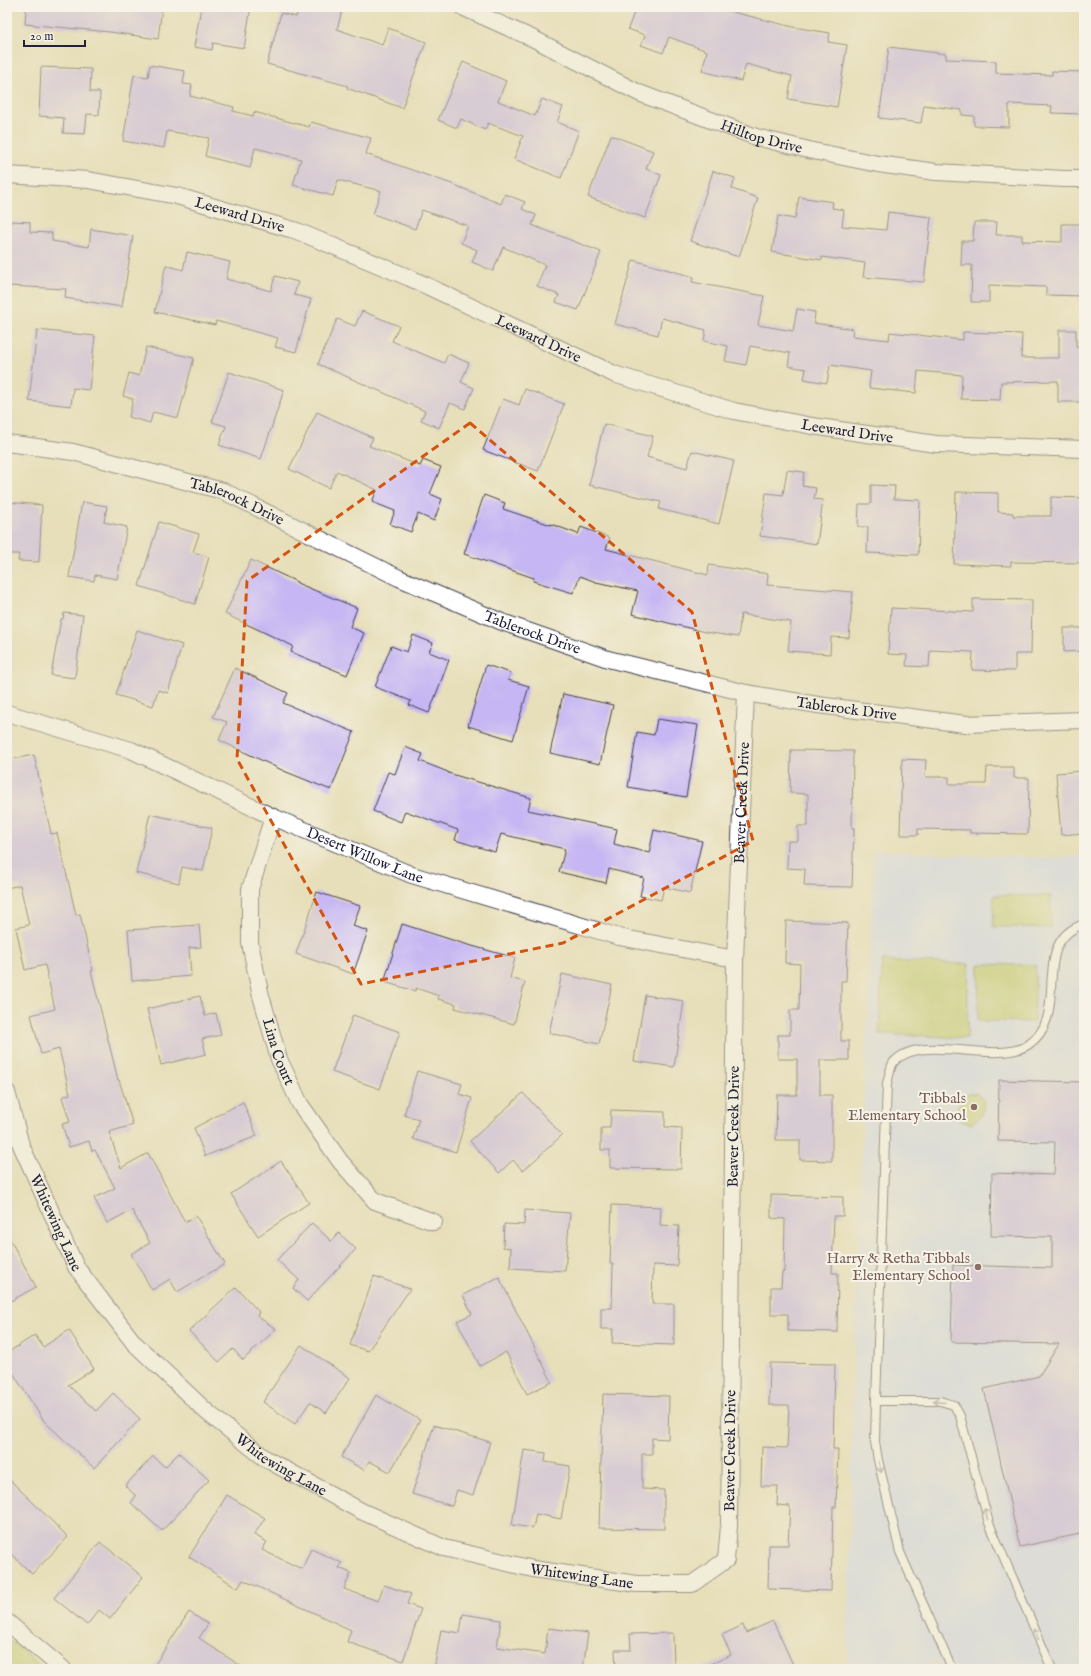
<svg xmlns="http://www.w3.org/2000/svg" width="1091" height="1676" font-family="'IM FELL English',serif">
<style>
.built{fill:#d0daf9}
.green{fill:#bdcb6d;stroke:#707654}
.building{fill:#c6b6f3}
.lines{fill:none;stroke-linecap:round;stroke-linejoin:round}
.lane-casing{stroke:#403e4e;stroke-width:10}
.street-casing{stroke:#403e4e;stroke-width:18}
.lane{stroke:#fff;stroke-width:8}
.street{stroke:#fff;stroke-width:16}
.oneway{stroke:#9c9ca7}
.marked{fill:none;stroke:#d45411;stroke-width:3;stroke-dasharray:8 5;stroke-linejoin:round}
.education-dot{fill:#8d6e63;stroke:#f7f3e8;stroke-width:1.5}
.labels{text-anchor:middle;stroke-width:4;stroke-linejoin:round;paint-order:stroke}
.street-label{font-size:15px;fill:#22223b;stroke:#f7f3e8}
.education-label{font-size:15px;fill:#785e54;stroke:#f7f3e8;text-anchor:end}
</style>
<rect width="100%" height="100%" fill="#f7f3e8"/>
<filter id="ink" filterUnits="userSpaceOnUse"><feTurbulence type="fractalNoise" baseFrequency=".025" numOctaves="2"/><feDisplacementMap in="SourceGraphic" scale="8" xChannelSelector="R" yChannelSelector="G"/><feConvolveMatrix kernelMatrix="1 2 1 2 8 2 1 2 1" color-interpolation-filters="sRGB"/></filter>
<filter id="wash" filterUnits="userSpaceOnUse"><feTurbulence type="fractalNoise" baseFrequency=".012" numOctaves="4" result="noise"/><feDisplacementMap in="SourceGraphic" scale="16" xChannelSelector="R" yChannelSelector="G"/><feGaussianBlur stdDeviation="0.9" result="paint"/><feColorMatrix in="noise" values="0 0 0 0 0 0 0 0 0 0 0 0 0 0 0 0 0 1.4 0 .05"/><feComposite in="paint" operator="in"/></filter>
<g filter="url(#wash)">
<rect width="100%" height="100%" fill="#e7dfb9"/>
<polygon class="built" points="874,850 955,855 1050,858 1084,856 1084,1669 939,1669 936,1661 913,1669 847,1669 854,1356"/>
<g class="green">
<polygon points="994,895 1051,896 1051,928 993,927"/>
<polygon points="882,961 969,964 967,1038 879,1034"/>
<polygon points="979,964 1036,965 1034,1022 978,1021"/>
<polygon points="976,1093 984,1100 983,1114 971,1124 960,1121 957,1108 965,1094"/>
<polygon points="7,1638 43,1669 7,1669"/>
</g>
<g id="blocks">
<g class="building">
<polygon points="26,7 162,7 158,39 110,32 25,24"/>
<polygon points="201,7 251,7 244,48 213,43 212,50 194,47"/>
<polygon points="299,7 326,7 342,11 337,29 382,45 388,28 426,42 402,108 347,88 348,86 267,64 281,13 296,17"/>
<polygon points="636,7 713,7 793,27 830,33 828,42 847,45 837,107 788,99 792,76 746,64 741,81 702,71 707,51 669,37 663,53 641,45 645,35 628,29"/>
<polygon points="889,47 946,54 946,59 996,61 996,73 1052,75 1052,71 1084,72 1084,114 1051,113 1052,106 1009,104 1009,127 974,126 974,116 962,115 962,110 924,105 921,123 879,118"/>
<polygon points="463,62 506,81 498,101 535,116 542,99 563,107 557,122 579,131 561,178 514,159 523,136 488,123 485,130 461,119 457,128 438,120"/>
<polygon points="150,65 185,71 183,84 192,85 190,96 234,107 233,111 253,116 254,112 309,127 311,122 371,138 366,154 452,184 501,204 505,194 525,202 522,209 536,215 532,225 601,252 578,310 556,302 559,295 537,286 545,265 503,247 493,271 472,262 477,250 461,243 468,226 422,210 415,229 373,214 381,191 338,180 333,196 293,185 301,159 255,148 250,168 205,156 209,138 167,131 164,148 123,141 134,75 148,77"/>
<polygon points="41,67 91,69 90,92 100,92 99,115 87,114 85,134 63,133 64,118 39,116"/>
<polygon points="611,135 653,151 646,169 661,175 645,218 588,197"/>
<polygon points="713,171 735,178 732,189 758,198 739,257 690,241"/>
<polygon points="799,197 833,202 832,208 844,210 842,226 886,230 888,212 931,217 924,282 863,277 865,263 822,257 822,260 772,252 778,216 795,219"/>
<polygon points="11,221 30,222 30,232 52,233 52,241 89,247 91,229 133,236 122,307 65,298 66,289 7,286 7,238 10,238"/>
<polygon points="974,222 997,222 996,235 1022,235 1022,241 1062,242 1062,224 1084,224 1084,296 1046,295 1046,287 989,285 989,302 971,302 972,265 961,265 962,241 973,241"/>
<polygon points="187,252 230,262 226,279 271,291 275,276 298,282 294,295 311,299 296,352 275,347 278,338 216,321 215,325 155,312 166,265 183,270"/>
<polygon points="633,260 694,277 692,282 764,296 758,325 793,331 797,309 815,312 814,323 853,329 852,336 889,340 890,332 963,340 963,332 1022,334 1021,358 1059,358 1059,330 1076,330 1076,347 1084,347 1084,390 1081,390 1081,402 1058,402 1058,381 1001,382 1000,400 961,399 962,375 918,371 916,393 869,388 871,371 830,365 827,383 804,379 806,369 788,366 790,353 750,346 746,365 725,361 728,346 704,341 706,330 662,318 658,335 615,324"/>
<polygon points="362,311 399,326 392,341 444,363 448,354 469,363 461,382 474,388 465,409 450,403 439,428 421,420 425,411 318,364 337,319 355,326"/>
<polygon points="37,330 95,336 89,390 73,388 71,406 29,401"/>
<polygon points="146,347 194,358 178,418 153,412 150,423 129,417 133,399 123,396 129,373 139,376"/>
<polygon points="229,372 284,390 261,459 219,445 226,426 212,422"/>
<polygon points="525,389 564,404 538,471 483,450 503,399 519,405"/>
<polygon points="317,412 373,438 369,446 420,466 423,460 441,467 430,494 442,499 434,521 418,514 411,532 390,524 395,511 372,502 377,490 337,471 329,488 289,469"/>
<polygon points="604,424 653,436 647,457 687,468 692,451 734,461 719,524 659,509 661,502 589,485"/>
<polygon points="787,470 804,472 802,486 816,488 814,499 823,500 817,544 760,536 766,493 783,495"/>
<polygon points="871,485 895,486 894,499 920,500 918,555 867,553 868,527 858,527 859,504 871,504"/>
<polygon points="956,492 998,493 998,512 1013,513 1013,516 1051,516 1051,497 1084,498 1084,563 1011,562 1011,566 954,564"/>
<polygon points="484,495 505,503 503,509 551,525 551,524 578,534 581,527 610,538 606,549 708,575 709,565 768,574 767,585 853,592 849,638 831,637 830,654 788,651 791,622 741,614 738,637 705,632 632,614 638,591 596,582 580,576 573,593 533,581 534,578 464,554"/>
<polygon points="7,502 42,505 39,562 18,561 19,554 7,554"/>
<polygon points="82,502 107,506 104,522 127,527 117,579 95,575 94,581 69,577"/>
<polygon points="159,522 199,534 193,552 209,557 195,604 139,586"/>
<polygon points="251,560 297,582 297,583 357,608 350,627 364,633 347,675 291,652 293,646 225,614"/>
<polygon points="973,599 1032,600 1031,654 1015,654 1015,671 972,670 973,652 930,650 929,667 906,666 907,655 888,654 891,608 973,612"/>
<polygon points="64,613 83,615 75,678 51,675 61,619 63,619"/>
<polygon points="1064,628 1084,628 1084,651 1064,652"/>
<polygon points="137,630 182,645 168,693 158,690 153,706 116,695"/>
<polygon points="413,635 433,643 429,652 449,660 429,713 409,705 411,701 375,687 391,646 407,652"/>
<polygon points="486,665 511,673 508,680 529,686 513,740 468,726"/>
<polygon points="235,668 288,693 283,703 354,732 331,790 284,771 219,740 227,722 213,717"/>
<polygon points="563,694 613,705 600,764 550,753"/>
<polygon points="657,719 698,725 686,797 628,787 637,732 654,735"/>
<polygon points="405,747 423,754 420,761 448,772 448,773 531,798 528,810 617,829 614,844 649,853 654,830 702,841 690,893 664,887 661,900 640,896 644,878 609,869 606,883 559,872 565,849 501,834 495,852 455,840 458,830 405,811 401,822 373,811 388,772 395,774"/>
<polygon points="791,750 853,751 852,828 854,828 852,887 804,886 805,869 787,868 788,841 798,841 798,826 808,826 808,794 790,793"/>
<polygon points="34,755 51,834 57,833 76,915 80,914 93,971 91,971 118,1080 119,1080 133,1125 109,1132 121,1168 148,1153 185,1222 196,1216 225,1264 177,1292 170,1279 152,1290 131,1254 150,1243 132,1210 107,1223 94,1198 115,1188 95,1150 92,1151 89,1141 69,1147 62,1124 70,1122 62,1097 70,1094 59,1049 41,1054 31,1015 55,1009 45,965 25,970 16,928 29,925 20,885 7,888 7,760"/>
<polygon points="902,759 926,760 925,777 949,777 949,784 986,784 987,767 1014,767 1014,778 1029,778 1028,834 970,833 970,830 918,829 918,835 900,835"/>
<polygon points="1084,771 1084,833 1061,835 1056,773"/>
<polygon points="150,814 212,828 203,871 182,867 179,883 136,873"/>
<polygon points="317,892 360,906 353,926 368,931 353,974 296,954"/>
<polygon points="786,921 848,923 846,981 841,981 841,1041 849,1041 849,1060 820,1060 820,1095 832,1095 832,1161 800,1160 800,1140 776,1140 777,1095 797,1095 797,1059 778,1059 778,1035 790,1035 790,1010 799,1010 800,964 785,963"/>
<polygon points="402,924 465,944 515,958 510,978 525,982 514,1024 455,1008 456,1004 438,999 439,996 416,988 415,991 384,982"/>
<polygon points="199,925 201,947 189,948 191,976 132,981 128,930"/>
<polygon points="562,974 612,985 599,1044 549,1033"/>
<polygon points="645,995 684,1001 674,1067 634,1061"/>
<polygon points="200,996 205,1016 216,1013 221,1035 202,1039 206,1054 161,1065 147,1009"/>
<polygon points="353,1015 400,1032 380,1089 332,1072"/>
<polygon points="417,1071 462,1084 459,1094 472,1098 456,1152 413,1139 419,1119 404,1115"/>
<polygon points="999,1080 1084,1082 1084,1533 1020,1547 984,1389 1039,1376 1059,1344 951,1342 953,1265 1052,1268 1052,1237 991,1236 992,1173 1054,1175 1055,1142 998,1141"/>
<polygon points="523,1093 562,1135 523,1171 513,1160 499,1173 470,1141"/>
<polygon points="243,1102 257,1136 205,1156 194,1128"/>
<polygon points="611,1110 665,1112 665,1127 682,1128 681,1169 610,1168 610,1150 601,1150 601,1128 610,1128"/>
<polygon points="281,1161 309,1203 258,1236 231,1194"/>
<polygon points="771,1195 843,1197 843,1216 834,1216 832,1273 838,1273 837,1332 788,1331 788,1314 771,1314 771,1287 781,1287 782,1272 784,1272 785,1219 771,1218"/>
<polygon points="612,1205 661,1207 660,1225 679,1226 677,1266 653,1265 652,1304 674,1304 674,1345 612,1343 613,1329 601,1329 601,1308 612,1308 613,1264 610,1264"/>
<polygon points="525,1210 570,1213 565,1271 510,1268 511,1248 503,1247 504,1224 524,1225"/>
<polygon points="312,1223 331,1241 339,1233 356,1249 307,1301 293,1288 299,1280 277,1260"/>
<polygon points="7,1234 36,1287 7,1303"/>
<polygon points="374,1276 410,1289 368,1351 350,1345"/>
<polygon points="499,1277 552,1382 527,1394 506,1352 480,1366 457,1321 472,1314 463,1295"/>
<polygon points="236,1287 259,1312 257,1316 276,1329 243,1360 233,1349 219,1362 189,1331"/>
<polygon points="69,1330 94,1369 68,1385 96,1411 113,1393 140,1419 94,1468 44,1421 7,1364 7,1353 35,1335 43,1347"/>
<polygon points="301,1345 350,1378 326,1413 310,1402 295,1424 263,1402"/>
<polygon points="770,1363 835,1364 833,1449 838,1449 836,1507 833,1507 831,1591 768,1589 769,1545 788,1545 790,1506 777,1505 778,1486 761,1486 762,1447 787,1448 789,1405 769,1405"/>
<polygon points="603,1394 669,1396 668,1439 652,1438 652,1454 642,1454 642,1489 664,1490 664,1529 599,1528"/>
<polygon points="376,1395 420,1420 390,1472 369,1461 364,1470 341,1457"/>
<polygon points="434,1425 490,1442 473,1495 457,1490 452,1506 412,1494"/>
<polygon points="524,1450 546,1453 545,1462 570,1466 561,1519 536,1514 533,1528 512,1525"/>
<polygon points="179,1453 209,1480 162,1531 131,1503 136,1496 125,1486 153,1456 165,1467"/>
<polygon points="7,1477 68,1537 32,1574 7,1550"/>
<polygon points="227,1495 265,1518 254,1535 267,1542 262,1550 302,1569 311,1549 342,1563 339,1568 351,1573 344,1589 378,1601 384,1585 411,1594 407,1604 421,1609 403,1661 347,1642 351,1630 243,1580 238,1588 189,1557"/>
<polygon points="100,1542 143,1577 110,1619 99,1610 87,1625 54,1598"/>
<polygon points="189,1612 208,1624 199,1638 245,1669 152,1669"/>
<polygon points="463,1614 501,1620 497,1647 545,1654 548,1628 588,1633 583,1669 434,1669 441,1630 460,1633"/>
<polygon points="773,1621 795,1669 700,1669 731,1655 722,1635 743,1625 746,1633"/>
<polygon points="673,1633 674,1669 616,1669 615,1650 631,1650 630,1634"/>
</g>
</g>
</g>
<g filter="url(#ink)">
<use href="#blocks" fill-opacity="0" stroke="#403e4e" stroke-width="1"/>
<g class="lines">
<defs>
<g id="lane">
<path d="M876 1401 887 1083C889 1078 890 1068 893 1063 919 1031 995 1066 1028 1045 1073 1015 1027 943 1084 924"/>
<polyline points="952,1669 900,1552 878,1460 875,1442 876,1401 940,1401 954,1405 960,1416 989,1523 1052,1669"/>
</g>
<g id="street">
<path id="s1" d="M462 7 534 39 639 93 756 137 813 151 878 164 936 172 1064 179H1084"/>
<path id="s2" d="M7 175 88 180 177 196 297 231 410 278 614 374 734 411 812 426 936 444 1084 449"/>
<path id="s3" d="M7 443 73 452 223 491 399 578 502 622 608 659 746 693 818 705 965 724 1084 720"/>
<path id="s4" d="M7 713 131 750 273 817 412 875 619 937 735 959"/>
<path id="s5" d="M273 817 250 889V943L260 992 279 1059 300 1104 340 1161 375 1201 434 1222"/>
<path id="s6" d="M7 1092 21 1145 76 1267 134 1343 208 1413 266 1459 361 1511 444 1548 533 1569 637 1584H692L726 1560 729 1526 735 959 746 693"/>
<polyline points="7,1622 63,1669"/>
</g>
</defs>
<use href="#lane" class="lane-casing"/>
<use href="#street" class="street-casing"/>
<use href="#lane" class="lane"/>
<use href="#street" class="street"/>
</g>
<defs><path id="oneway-shaft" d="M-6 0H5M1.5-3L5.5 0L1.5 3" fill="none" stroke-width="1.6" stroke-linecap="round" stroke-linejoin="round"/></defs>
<g class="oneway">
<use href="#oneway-shaft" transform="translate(939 1402) rotate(-174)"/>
<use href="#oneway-shaft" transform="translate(880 1467) rotate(77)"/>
<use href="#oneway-shaft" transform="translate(986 1514) rotate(-106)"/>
<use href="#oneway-shaft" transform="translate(1036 1634) rotate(-115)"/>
</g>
</g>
<path d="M0 0H1091V1676H0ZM470 423 692 612 753 841 563 943 361 984 237 759 247 581Z" fill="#e7dfb9" fill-opacity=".55" fill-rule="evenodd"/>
<path class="marked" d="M470 423 692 612 753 841 563 943 361 984 237 759 247 581Z"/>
<g class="education-dot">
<circle cx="974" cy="1107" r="4"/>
<circle cx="978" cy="1267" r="4"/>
</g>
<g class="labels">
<g class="street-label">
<text dy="5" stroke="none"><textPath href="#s1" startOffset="327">Hilltop Drive</textPath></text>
<text dy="5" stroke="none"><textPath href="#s2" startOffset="237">Leeward Drive</textPath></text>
<text dy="5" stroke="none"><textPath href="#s2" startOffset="561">Leeward Drive</textPath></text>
<text dy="5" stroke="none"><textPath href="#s2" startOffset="885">Leeward Drive</textPath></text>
<text dy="5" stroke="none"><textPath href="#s3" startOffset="238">Tablerock Drive</textPath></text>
<text dy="5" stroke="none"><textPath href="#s3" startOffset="562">Tablerock Drive</textPath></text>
<text dy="5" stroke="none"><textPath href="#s3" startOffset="886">Tablerock Drive</textPath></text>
<text dy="5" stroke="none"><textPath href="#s6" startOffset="1710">Beaver Creek Drive</textPath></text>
<text dy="5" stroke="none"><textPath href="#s4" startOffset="386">Desert Willow Lane</textPath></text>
<text dy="5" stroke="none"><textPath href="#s5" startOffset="242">Lina Court</textPath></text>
<text dy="5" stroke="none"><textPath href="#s6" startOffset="1386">Beaver Creek Drive</textPath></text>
<text dy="5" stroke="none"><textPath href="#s6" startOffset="140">Whitewing Lane</textPath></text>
<text dy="5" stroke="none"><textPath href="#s6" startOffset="1062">Beaver Creek Drive</textPath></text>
<text dy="5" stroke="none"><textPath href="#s6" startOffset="476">Whitewing Lane</textPath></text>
<text dy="5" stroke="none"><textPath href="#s6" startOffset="800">Whitewing Lane</textPath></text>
</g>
<g class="education-label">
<text x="966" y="1103">Tibbals<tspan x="966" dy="17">Elementary School</tspan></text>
<text x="970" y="1263">Harry &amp; Retha Tibbals<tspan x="970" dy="17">Elementary School</tspan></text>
</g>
</g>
<rect width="1091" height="1676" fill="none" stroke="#f7f3e8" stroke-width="24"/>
<path d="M24 40v6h61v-6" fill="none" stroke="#22223b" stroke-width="2"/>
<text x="30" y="40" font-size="12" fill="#22223b" stroke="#f7f3e8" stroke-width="3" paint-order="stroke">20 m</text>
</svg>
